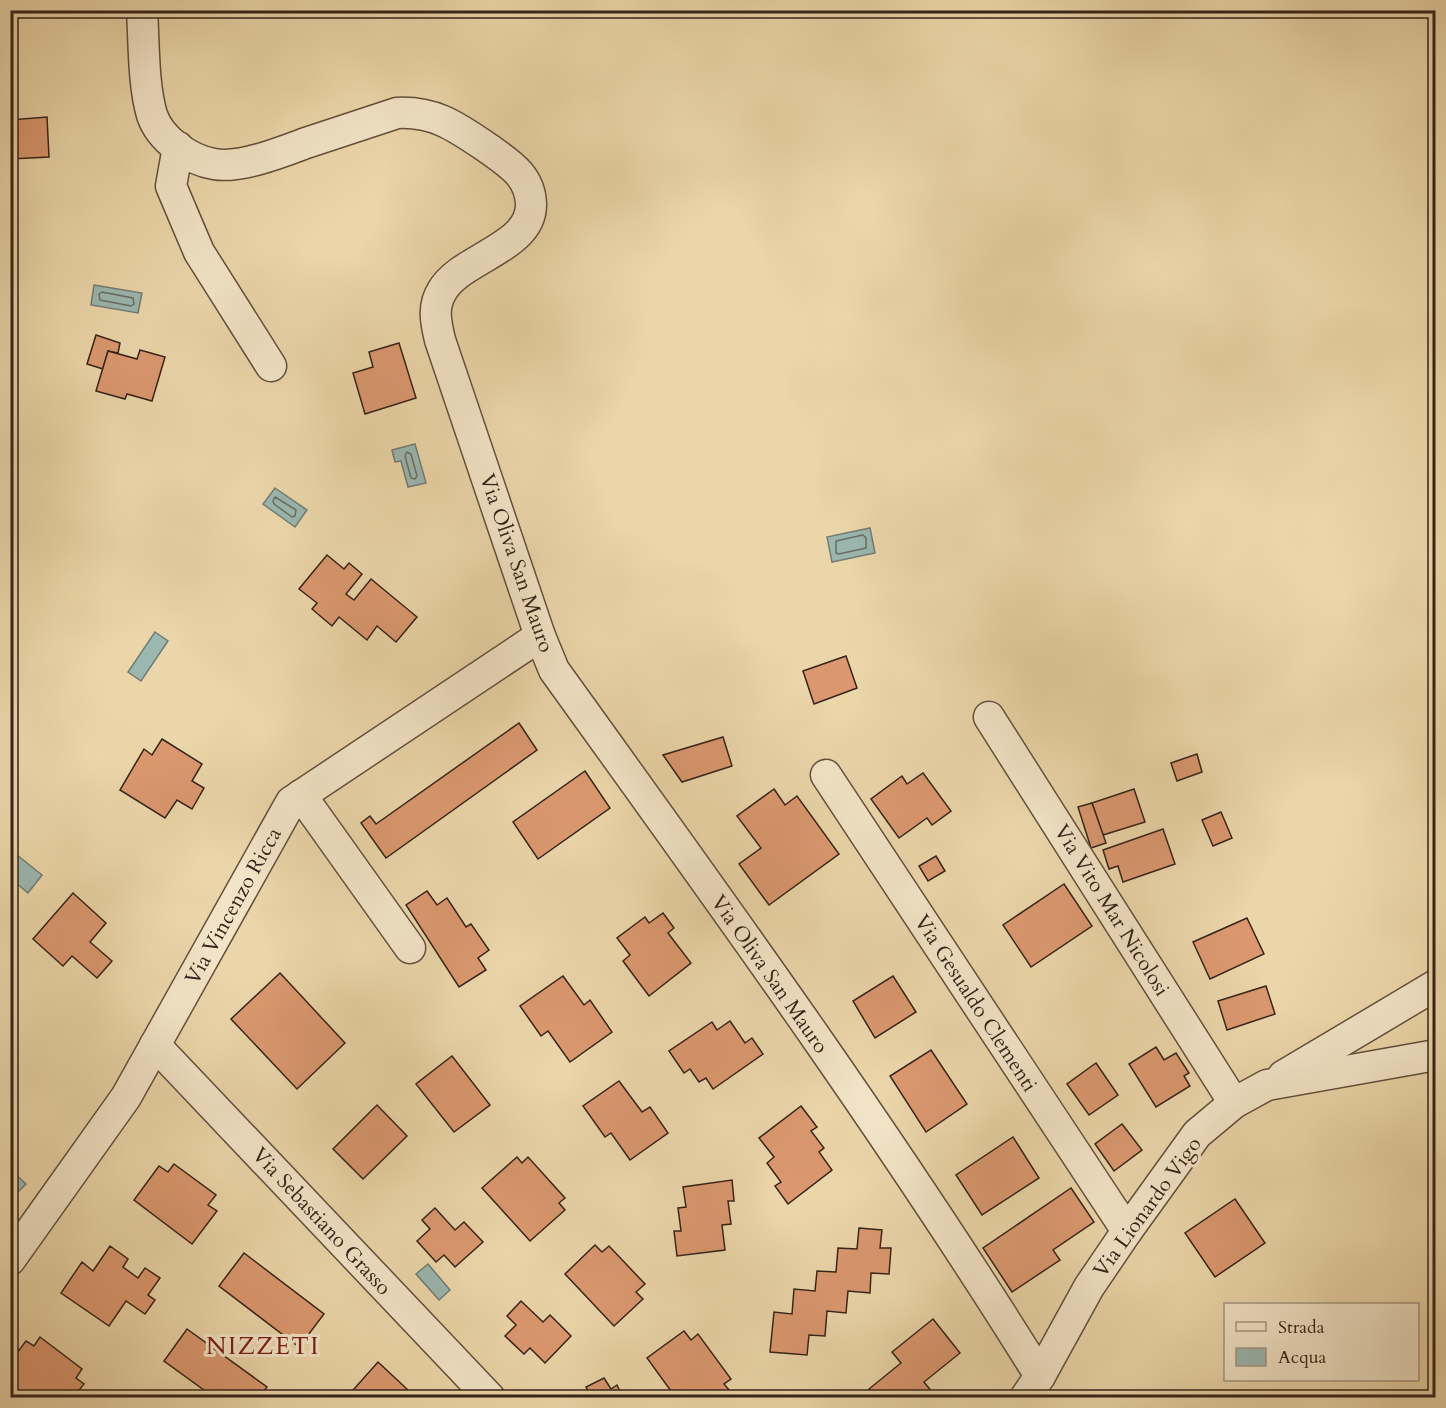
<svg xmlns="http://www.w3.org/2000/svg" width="1446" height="1408" font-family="Cardo,serif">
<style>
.water{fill:#9ab7b0;stroke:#727c74;stroke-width:1.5}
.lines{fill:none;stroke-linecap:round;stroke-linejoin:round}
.shore{stroke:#686d64;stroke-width:1.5}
.building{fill:#db986f;stroke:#362319;stroke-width:1.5}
.minor-casing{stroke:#63503d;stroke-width:33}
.minor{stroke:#f2e4c7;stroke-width:30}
.labels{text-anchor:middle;stroke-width:6;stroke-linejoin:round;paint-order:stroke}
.street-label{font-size:21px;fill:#362319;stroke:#f2e4c7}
.quarter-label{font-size:24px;letter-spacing:1.5px;fill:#7a1f14;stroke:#f2e4c7}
</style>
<rect width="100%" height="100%" fill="#ebd6a9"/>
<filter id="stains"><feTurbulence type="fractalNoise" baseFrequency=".00333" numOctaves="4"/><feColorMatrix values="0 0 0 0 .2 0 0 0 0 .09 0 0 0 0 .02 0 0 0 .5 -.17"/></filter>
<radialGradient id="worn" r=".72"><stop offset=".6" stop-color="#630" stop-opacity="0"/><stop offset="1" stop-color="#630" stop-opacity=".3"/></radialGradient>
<g class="water">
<polygon points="10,11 34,11 35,14 11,20"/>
<polygon points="94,285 142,293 138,313 91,305"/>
<polygon points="415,444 426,483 408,487 401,461 395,462 392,450"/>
<polygon points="275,488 307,510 295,527 263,504"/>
<polygon points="870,528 875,553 832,562 827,537"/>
<polygon points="155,632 168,641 141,681 128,672"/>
<polygon points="12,851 42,875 28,893 11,879 11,853"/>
<polygon points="11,1170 26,1184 14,1196 11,1193"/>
<polygon points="428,1264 450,1290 439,1300 416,1274"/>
</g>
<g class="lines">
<g class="shore">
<polygon points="102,292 133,298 134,304 131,306 100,300 99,294"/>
<polygon points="407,452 411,454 417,476 415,479 411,478 405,456"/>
<polygon points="275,497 296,510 295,516 292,517 274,504 273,501"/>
<polygon points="863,535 866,538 866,548 839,554 836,553 836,541"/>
</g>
</g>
<g class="building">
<polygon points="47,117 49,157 10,159 10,120"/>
<polygon points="96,335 120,343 118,353 108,351 103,369 87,364"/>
<polygon points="399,343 416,398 365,414 353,373 373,367 369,352"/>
<polygon points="140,350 165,357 152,401 127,394 125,399 96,391 108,351 137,359"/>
<polygon points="327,555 344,569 349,563 362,574 346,594 354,600 371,579 417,617 396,642 377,626 367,640 339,617 332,626 312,609 317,603 299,589"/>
<polygon points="846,656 857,688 814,704 803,671"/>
<polygon points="519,723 537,750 386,858 361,823 370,816 376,824"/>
<polygon points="723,737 732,766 682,782 663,755"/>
<polygon points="162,739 202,764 192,781 204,788 192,809 177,800 165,818 120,790 144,749 152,755"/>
<polygon points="1197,754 1202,772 1177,781 1171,763"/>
<polygon points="585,771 610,808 538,859 513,822"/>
<polygon points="923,773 951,811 932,825 927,818 899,838 871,799 902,776 907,784"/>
<polygon points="774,789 785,805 797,796 839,854 769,905 739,864 761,848 737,816"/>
<polygon points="1134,789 1145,822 1103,835 1092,803"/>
<polygon points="1092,803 1106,843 1091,848 1078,807"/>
<polygon points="1221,812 1232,838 1213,846 1202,820"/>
<polygon points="1163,829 1175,864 1123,882 1118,866 1109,869 1103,850"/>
<polygon points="936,856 945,871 928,881 919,866"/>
<polygon points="1064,884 1092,926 1031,967 1003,925"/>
<polygon points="427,891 437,905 447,898 466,927 471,924 489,950 478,958 486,970 459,987 406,905"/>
<polygon points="73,893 106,923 90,942 112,961 97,978 72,956 63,966 33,939"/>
<polygon points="663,913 674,928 668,933 691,963 649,996 623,961 630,955 617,938 645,917 649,923"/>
<polygon points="1247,918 1264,954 1210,979 1193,942"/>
<polygon points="280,973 345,1043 297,1089 231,1019"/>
<polygon points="563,976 584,1005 590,1000 612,1032 570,1062 548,1031 541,1036 520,1006"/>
<polygon points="893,976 916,1012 875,1038 853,1001"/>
<polygon points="1266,986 1275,1014 1227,1030 1218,1001"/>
<polygon points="730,1021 745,1043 752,1038 763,1054 713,1089 706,1078 699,1082 690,1069 684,1073 669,1051 712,1022 717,1030"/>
<polygon points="1156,1047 1164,1060 1176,1053 1189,1073 1184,1076 1190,1086 1156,1107 1129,1064"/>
<polygon points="931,1050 967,1104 926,1132 890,1076"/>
<polygon points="452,1056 490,1105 454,1132 416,1084"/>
<polygon points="1096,1063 1118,1095 1089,1115 1067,1084"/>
<polygon points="619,1081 642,1112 650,1107 668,1133 630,1160 611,1133 605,1137 583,1106"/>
<polygon points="377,1105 407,1136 363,1179 333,1149"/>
<polygon points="801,1106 817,1127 811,1131 824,1148 819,1152 832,1170 788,1204 775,1186 781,1182 767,1163 774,1157 759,1138"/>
<polygon points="1122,1124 1142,1150 1114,1171 1095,1144"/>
<polygon points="1013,1137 1039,1178 982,1215 956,1175"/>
<polygon points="517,1157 522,1163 528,1157 565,1198 559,1203 565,1210 530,1241 482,1188"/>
<polygon points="174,1164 216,1195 208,1205 217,1211 192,1244 134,1200 159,1166 168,1172"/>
<polygon points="732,1180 734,1201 728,1201 731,1224 722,1225 725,1250 677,1256 674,1231 681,1231 678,1208 686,1207 683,1187"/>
<polygon points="1071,1188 1094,1222 1053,1250 1060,1260 1012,1292 983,1248"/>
<polygon points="1235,1199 1265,1243 1215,1277 1185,1233"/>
<polygon points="435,1208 455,1230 464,1222 483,1242 455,1267 444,1255 436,1262 417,1241 430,1229 422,1220"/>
<polygon points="859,1228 882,1230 880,1248 891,1248 889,1274 871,1273 870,1293 848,1291 846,1313 827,1311 825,1336 809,1335 807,1355 770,1352 774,1312 792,1314 794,1289 815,1291 817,1271 836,1272 838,1248 857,1249"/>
<polygon points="595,1245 602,1252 609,1246 645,1284 636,1292 643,1299 614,1326 565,1274"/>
<polygon points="110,1246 128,1259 123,1267 138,1278 145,1268 160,1278 148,1295 155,1300 145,1314 126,1301 109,1326 61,1293 82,1262 93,1271"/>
<polygon points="244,1253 324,1314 299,1347 219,1286"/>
<polygon points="521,1301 543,1322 550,1315 571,1336 545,1363 530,1348 524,1354 505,1336 516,1325 507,1316"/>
<polygon points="933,1319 960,1353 924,1382 932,1392 925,1398 876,1398 869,1389 901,1363 892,1352"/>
<polygon points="187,1329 267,1387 259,1398 215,1398 164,1361"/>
<polygon points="684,1331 691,1340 698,1334 731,1379 724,1384 729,1390 719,1398 676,1398 647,1358"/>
<polygon points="40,1337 82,1369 76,1378 84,1384 73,1398 27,1398 10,1385 10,1362 26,1341 34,1346"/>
<polygon points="378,1362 408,1390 402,1398 346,1398"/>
<polygon points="604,1378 611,1389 617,1385 623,1398 592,1398 586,1387"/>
</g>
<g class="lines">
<defs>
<g id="minor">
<path d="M142 10C144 42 143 85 152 115 160 139 189 160 214 164 239 169 282 152 306 143 337 133 367 123 397 113 436 111 458 128 489 149 510 164 530 176 531 204 532 248 460 258 442 291 432 307 436 323 440 340L540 636 554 670C721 902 889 1133 1040 1376"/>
<polyline points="178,147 171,186 199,252 271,366"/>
<polyline points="989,717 1234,1103"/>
<polyline points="826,775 1127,1231"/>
<polyline points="301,795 410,948"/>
<polyline points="155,1045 490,1398"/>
<polyline points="1283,1076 1436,985"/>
<polyline points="10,1260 126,1097 291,802 540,636"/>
<polyline points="1025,1398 1040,1376 1089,1287 1127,1231 1197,1134 1234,1103 1267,1085 1436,1055"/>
</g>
</defs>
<use href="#minor" class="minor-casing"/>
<use href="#minor" class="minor"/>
</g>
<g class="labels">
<g class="street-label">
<text transform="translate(517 563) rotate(71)" y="7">Via Oliva San Mauro</text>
<text transform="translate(233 906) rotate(-61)" y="7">Via Vincenzo Ricca</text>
<text transform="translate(1112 910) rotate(58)" y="7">Via Vito Mar Nicolosi</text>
<text transform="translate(770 974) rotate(55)" y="7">Via Oliva San Mauro</text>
<text transform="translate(976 1003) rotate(57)" y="7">Via Gesualdo Clementi</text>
<text transform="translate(1147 1207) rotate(-54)" y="7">Via Lionardo Vigo</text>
<text transform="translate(322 1221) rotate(47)" y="7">Via Sebastiano Grasso</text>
</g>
<g class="quarter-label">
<text x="263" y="1354">NIZZETI</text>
</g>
</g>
<rect width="1446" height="1408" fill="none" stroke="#ebd6a9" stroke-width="36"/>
<rect x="12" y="12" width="1422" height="1384" fill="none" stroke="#362319" stroke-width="3"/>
<rect x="18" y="18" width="1410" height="1372" fill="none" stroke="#362319" stroke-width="1.5"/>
<rect x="1224" y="1303" width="195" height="78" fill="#f2e4c7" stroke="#a79781" stroke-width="1.5"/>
<rect x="1236" y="1322" width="30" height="9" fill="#f2e4c7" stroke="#a79781" stroke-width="1.5"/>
<text x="1278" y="1333" font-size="18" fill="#362319">Strada</text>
<rect x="1236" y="1348" width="30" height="18" fill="#9ab7b0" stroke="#a79781" stroke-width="1.5"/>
<text x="1278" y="1363" font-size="18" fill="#362319">Acqua</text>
<rect width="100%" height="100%" filter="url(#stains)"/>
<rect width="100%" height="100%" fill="url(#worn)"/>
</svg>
